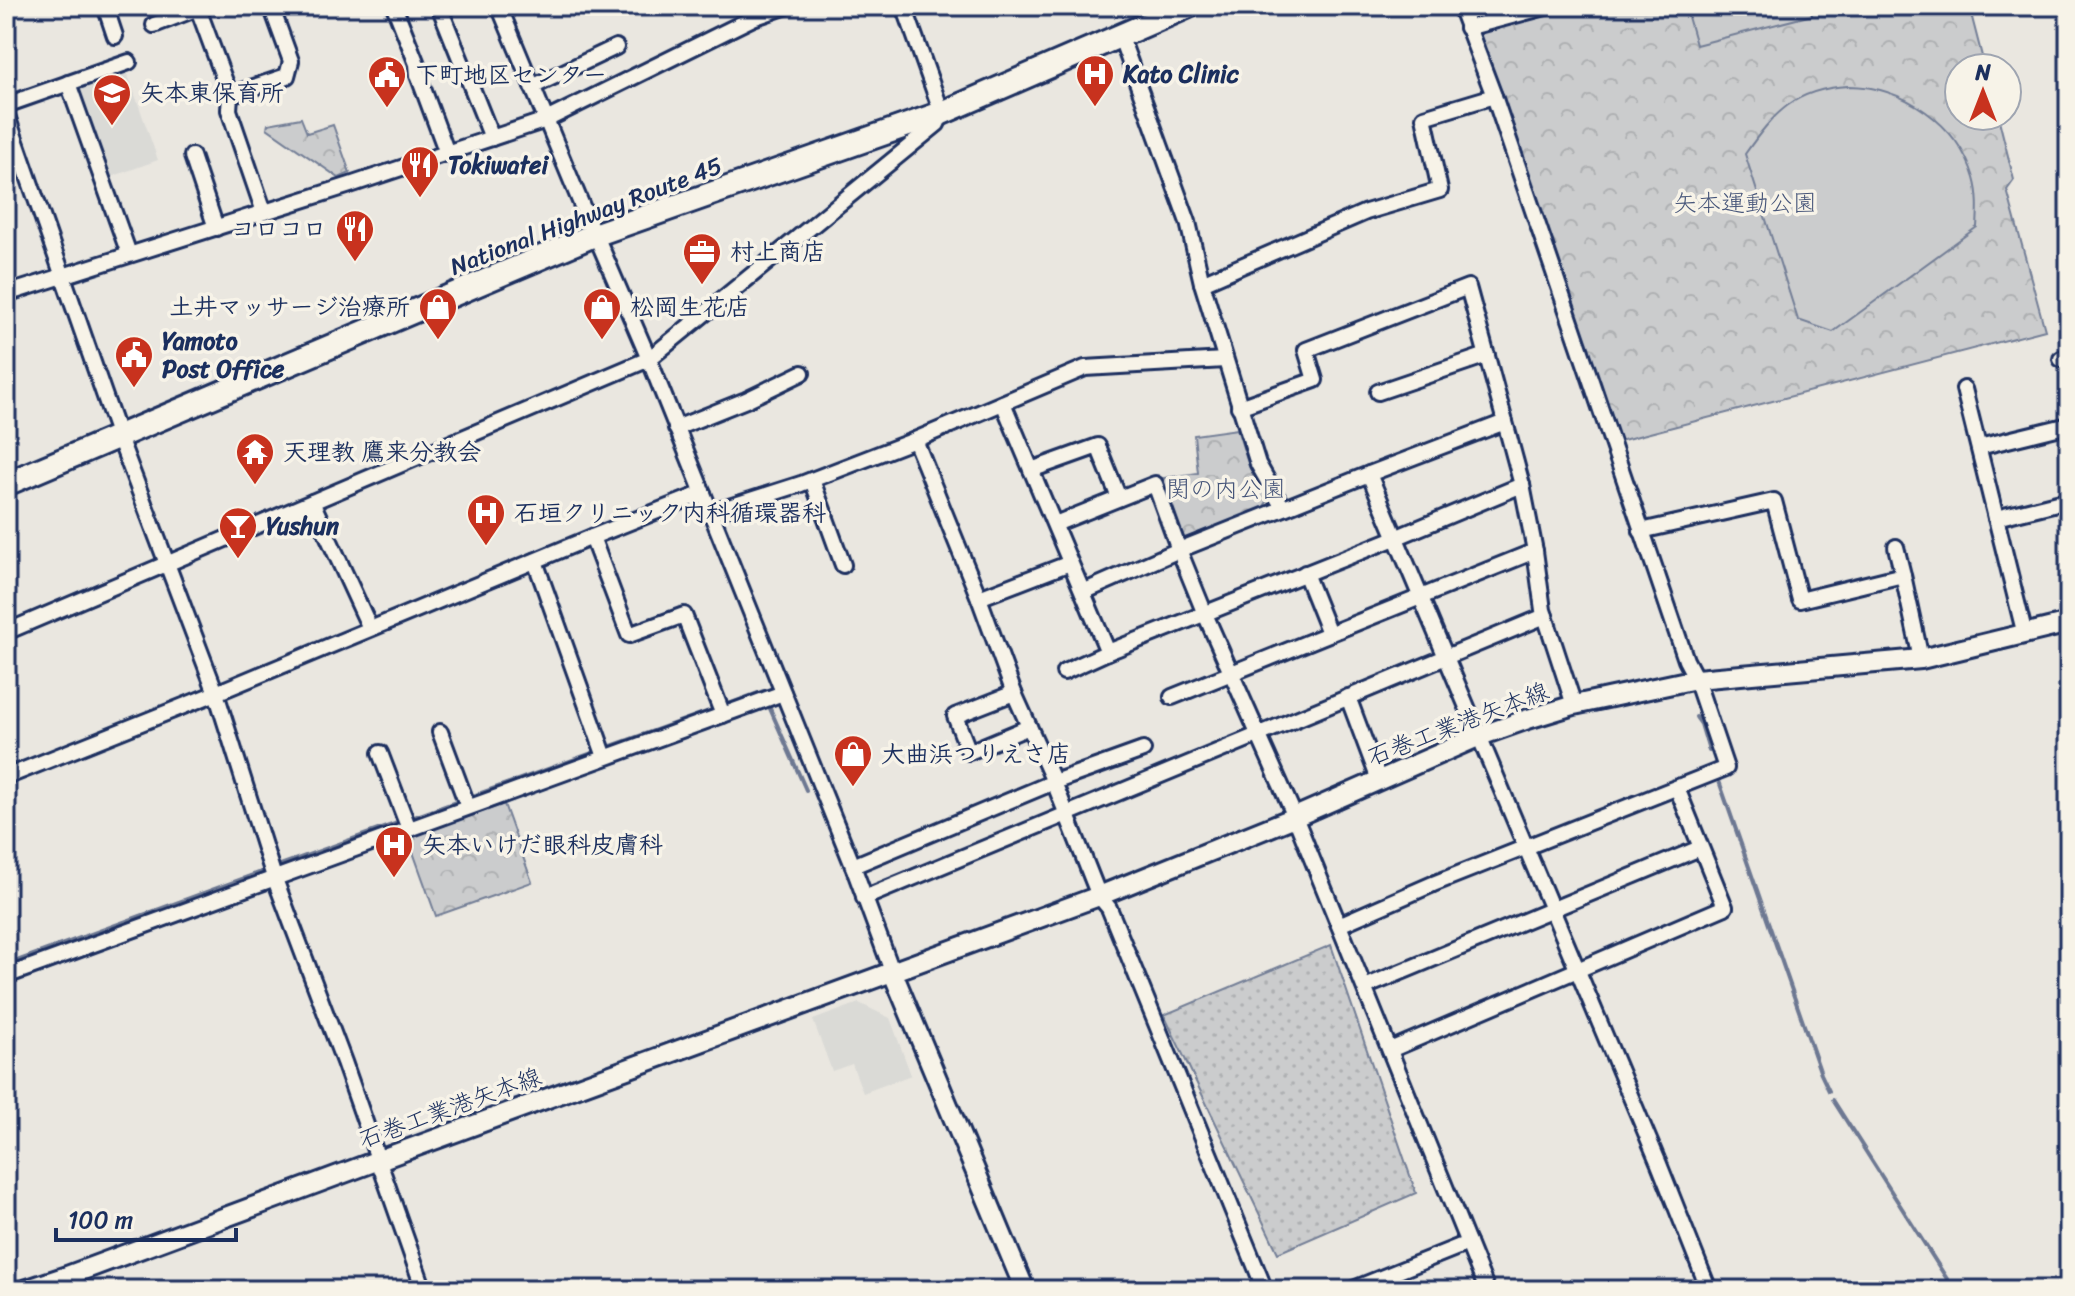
<svg xmlns="http://www.w3.org/2000/svg" width="2075" height="1296" font-family="Sriracha,'Klee One',sans-serif">
<style>
.built{fill:#dadad6}
.grass{fill:url(#grass-dots);stroke:#737e96;stroke-width:2}
.park{fill:url(#park-crowns);stroke:#737e96;stroke-width:2}
.garden{fill:#cbcccd;stroke:#737e96;stroke-width:2}
.lines{fill:none;stroke-linecap:round;stroke-linejoin:round}
.stream{stroke:#6d7892;stroke-width:4}
.minor-casing{stroke:#1b2f5e;stroke-width:20}
.major-casing{stroke:#1b2f5e;stroke-width:24}
.highway-casing{stroke:#1b2f5e;stroke-width:28}
.minor{stroke:#f7f3e8;stroke-width:14}
.major{stroke:#f7f3e8;stroke-width:18}
.highway{stroke:#f7f3e8;stroke-width:22}
.labels{text-anchor:middle;stroke-width:7;stroke-linejoin:round;paint-order:stroke}
.poi-label{font-size:24px;font-weight:bold;fill:#1b2f5e;stroke:#f7f3e8;text-anchor:start}
.park-label{font-size:24px;fill:#47567a;stroke:#f7f3e8}
.street-label{font-size:24px;fill:#1b2f5e;stroke:#f7f3e8}
</style>
<defs>
<pattern id="grass-dots" width="8" height="8" patternUnits="userSpaceOnUse" patternTransform="scale(2)"><rect width="8" height="8" fill="#cbcccd"/><path d="M2 2h.1M6 6h.1" fill="none" stroke="#aeb0b2" stroke-width="1.8" stroke-linecap="round"/></pattern>
<pattern id="park-crowns" width="20" height="18" patternUnits="userSpaceOnUse" patternTransform="scale(2)"><rect width="20" height="18" fill="#cbcccd"/><path d="M2 6a3 3 0 1 1 6 0M12 15a3 3 0 1 1 6 0" fill="none" stroke="#aeb0b2"/></pattern>
</defs>
<rect width="100%" height="100%" fill="#eae7e0"/>
<filter id="ink" filterUnits="userSpaceOnUse"><feTurbulence type="fractalNoise" baseFrequency=".0125" numOctaves="2"/><feDisplacementMap in="SourceGraphic" scale="16" xChannelSelector="R" yChannelSelector="G"/><feConvolveMatrix kernelMatrix="1 2 1 2 8 2 1 2 1" color-interpolation-filters="sRGB"/></filter>
<g filter="url(#ink)">
<g class="built">
<polygon points="127,72 158,160 97,182 65,93"/>
<polygon points="859,1003 890,1018 911,1075 863,1093 852,1064 832,1071 813,1020"/>
</g>
<polygon class="grass" points="1331,945 1416,1193 1278,1253 1164,1015"/>
<g class="park">
<polygon points="1568,6 1969,6 1985,68 1959,68 1959,116 1998,116 2014,180 2007,190 2045,330 1619,441 1477,33"/>
<polygon points="301,118 307,133 333,125 350,173 339,178 267,128 268,124"/>
<polygon points="1237,429 1249,466 1268,500 1263,508 1189,541 1182,538 1157,479 1198,473 1194,435"/>
<polygon points="504,804 532,882 436,916 408,838"/>
</g>
<g class="garden">
<polygon points="1685,6 1809,6 1812,15 1696,45"/>
<path d="M1848 86C1903 86 1958 124 1974 178 1979 195 1978 211 1977 227L1833 332 1798 320 1745 154C1774 113 1794 89 1848 86Z"/>
</g>
<g class="lines">
<g class="stream">
<polyline points="768,704 806,790"/>
<polyline points="723,706 763,691 765,696"/>
<polyline points="1696,717 1701,724 1709,751"/>
<polyline points="606,748 715,709"/>
<polyline points="1719,781 1821,1074 1829,1091"/>
<polyline points="275,867 598,751"/>
<polyline points="6,965 267,870"/>
<polyline points="1833,1100 1954,1290"/>
</g>
<defs>
<g id="minor">
<polyline points="105,6 115,36"/>
<polyline points="197,6 230,95 229,110 264,212"/>
<polyline points="394,6 417,64 418,75 447,153"/>
<polyline points="439,6 492,138"/>
<polyline points="499,6 594,235 600,245 649,359 853,866 892,971"/>
<polyline points="154,25 198,8"/>
<polyline points="1467,28 1549,6"/>
<polyline points="1120,35 1188,222 1202,283 1258,464 1283,508"/>
<polyline points="68,83 129,254"/>
<polyline points="532,87 616,47"/>
<polyline points="230,95 287,76 291,61 271,6"/>
<polyline points="6,105 129,62"/>
<polyline points="6,113 119,437 216,693 273,874 344,1062 424,1290"/>
<polyline points="192,156 216,228"/>
<polyline points="1202,283 1366,212 1440,190 1424,117 1494,96"/>
<polyline points="6,294 350,185 546,120 753,18 787,6"/>
<polyline points="2061,359 2069,356"/>
<polyline points="1964,389 2025,635"/>
<polyline points="1378,392 1487,355"/>
<polyline points="1003,403 1108,652 1395,538 1522,485 1535,551 1543,610 1574,705"/>
<polyline points="1239,407 1315,380 1306,350 1468,287 1505,422"/>
<polyline points="676,428 746,400 802,373"/>
<polyline points="915,440 1085,368 1225,360"/>
<polyline points="1979,447 2069,425"/>
<polyline points="1031,470 1098,446 1119,498"/>
<polyline points="1369,474 1505,422 1522,485"/>
<polyline points="812,480 843,565"/>
<polyline points="312,502 370,628"/>
<polyline points="710,513 801,484 915,440 979,598 1014,693 1054,782 1099,896 1109,908 1265,1290"/>
<polyline points="1996,518 2069,500"/>
<polyline points="1055,524 1155,484 1179,550 1083,592"/>
<polyline points="1641,531 1774,501 1800,600 1903,575 1921,659"/>
<polyline points="592,537 629,635 684,615 723,715"/>
<polyline points="1896,547 1903,575"/>
<polyline points="535,561 605,757"/>
<polyline points="1305,573 1329,633"/>
<polyline points="979,598 1070,563"/>
<polyline points="6,632 649,359 937,124 942,113 904,6"/>
<polyline points="1064,672 1108,652"/>
<polyline points="1014,693 955,716 969,752 1029,727"/>
<polyline points="1172,697 1535,551"/>
<polyline points="1348,697 1379,780"/>
<polyline points="440,732 468,807"/>
<polyline points="380,753 409,829"/>
<polyline points="6,777 216,693 592,537 703,493"/>
<polyline points="853,866 1054,782 1143,750"/>
<polyline points="864,898 1545,616"/>
<polyline points="1339,925 1433,884 1726,768 1696,679 1686,660 1494,96 1460,6"/>
<polyline points="6,976 783,693"/>
<polyline points="1365,987 1700,848"/>
<polyline points="1390,1050 1725,907 1677,788"/>
<polyline points="1351,1290 1468,1243"/>
<polyline points="1487,1290 1295,817 1205,614 1179,550 1369,474 1659,1164 1709,1290"/>
</g>
<g id="major">
<polyline points="892,971 1025,1290"/>
<polyline points="25,1290 67,1276 379,1160 1099,896 1295,817 1480,736 1528,719 1574,705 1696,679 1921,659 2069,623"/>
</g>
<polyline id="highway" points="6,484 594,235 942,113 1189,6"/>
</defs>
<use href="#minor" class="minor-casing"/>
<use href="#major" class="major-casing"/>
<use href="#highway" class="highway-casing"/>
<use href="#minor" class="minor"/>
<use href="#major" class="major"/>
<use href="#highway" class="highway"/>
</g>
</g>
<defs>
<symbol id="hospital-pin" viewBox="-11 -11 22 30"><path d="M0 17L-7.5 6A9.5 9.5 0 1 1 7.5 6Z" fill="#c8321e" stroke="#f7f3e8"/><path d="M-5-5h3v3.5h4V-5h3V5h-3V1.5h-4V5h-3Z" fill="#fff"/></symbol>
<symbol id="civic-pin" viewBox="-11 -11 22 30"><path d="M0 17L-7.5 6A9.5 9.5 0 1 1 7.5 6Z" fill="#c8321e" stroke="#f7f3e8"/><path d="M-.6-6.5H3V-4.5H.6V-3L4-1V1h2V6H-6V1h2V-1L-.6-3ZM-1.2 2.5V6h2.4V2.5Z" fill="#fff"/></symbol>
<symbol id="school-pin" viewBox="-11 -11 22 30"><path d="M0 17L-7.5 6A9.5 9.5 0 1 1 7.5 6Z" fill="#c8321e" stroke="#f7f3e8"/><path d="M0-5L7-2L0 1L-7-2ZM-4 1L0 2.5L4 1V4Q0 6-4 4Z" fill="#fff"/></symbol>
<symbol id="restaurant-pin" viewBox="-11 -11 22 30"><path d="M0 17L-7.5 6A9.5 9.5 0 1 1 7.5 6Z" fill="#c8321e" stroke="#f7f3e8"/><path d="M-5-6h1v4h1v-4h1v4h1v-4h1v5L-1.5 .5V6h-2V.5L-5-1ZM5-6V6H3V1.5H1.5Q1.5-4 5-6Z" fill="#fff"/></symbol>
<symbol id="office-pin" viewBox="-11 -11 22 30"><path d="M0 17L-7.5 6A9.5 9.5 0 1 1 7.5 6Z" fill="#c8321e" stroke="#f7f3e8"/><path d="M-6-3h4V-5.5h4V-3h4V5H-6ZM-1-4.5V-3h2v-1.5ZM-6 0V1H6V0Z" fill="#fff"/></symbol>
<symbol id="shop-pin" viewBox="-11 -11 22 30"><path d="M0 17L-7.5 6A9.5 9.5 0 1 1 7.5 6Z" fill="#c8321e" stroke="#f7f3e8"/><path d="M-5-2.5h2.3a2.7 3.5 0 0 1 5.4 0H5L5.5 6h-11ZM-1.5-2.5h3a1.5 2.3 0 0 0-3 0Z" fill="#fff"/></symbol>
<symbol id="temple-pin" viewBox="-11 -11 22 30"><path d="M0 17L-7.5 6A9.5 9.5 0 1 1 7.5 6Z" fill="#c8321e" stroke="#f7f3e8"/><path d="M0-6L5-2H3V0L6.5 2.5H4V6H1.5V3h-3V6H-4V2.5H-6.5L-3 0V-2H-5Z" fill="#fff"/></symbol>
<symbol id="bar-pin" viewBox="-11 -11 22 30"><path d="M0 17L-7.5 6A9.5 9.5 0 1 1 7.5 6Z" fill="#c8321e" stroke="#f7f3e8"/><path d="M-6-5H6L.8 .8V4.5H3.5V6h-7V4.5H-.8V.8Z" fill="#fff"/></symbol>
</defs>
<g fill-rule="evenodd">
<use href="#hospital-pin" x="1073" y="52" width="44" height="60"/>
<use href="#civic-pin" x="365" y="53" width="44" height="60"/>
<use href="#school-pin" x="90" y="71" width="44" height="60"/>
<use href="#restaurant-pin" x="398" y="143" width="44" height="60"/>
<use href="#restaurant-pin" x="333" y="207" width="44" height="60"/>
<use href="#office-pin" x="680" y="230" width="44" height="60"/>
<use href="#shop-pin" x="416" y="285" width="44" height="60"/>
<use href="#shop-pin" x="580" y="285" width="44" height="60"/>
<use href="#civic-pin" x="112" y="333" width="44" height="60"/>
<use href="#temple-pin" x="233" y="430" width="44" height="60"/>
<use href="#hospital-pin" x="464" y="491" width="44" height="60"/>
<use href="#bar-pin" x="216" y="504" width="44" height="60"/>
<use href="#shop-pin" x="831" y="732" width="44" height="60"/>
<use href="#hospital-pin" x="372" y="823" width="44" height="60"/>
</g>
<g class="labels">
<g class="poi-label">
<text x="1123" y="82">Kato Clinic</text>
<text x="415" y="83">下町地区センター</text>
<text x="140" y="101">矢本東保育所</text>
<text x="448" y="173">Tokiwatei</text>
<text x="327" y="237" text-anchor="end">コロコロ</text>
<text x="730" y="260">村上商店</text>
<text x="410" y="315" text-anchor="end">土井マッサージ治療所</text>
<text x="630" y="315">松岡生花店</text>
<text x="162" y="349">Yamoto<tspan x="162" dy="28">Post Office</tspan></text>
<text x="283" y="460">天理教 鷹来分教会</text>
<text x="514" y="521">石垣クリニック内科循環器科</text>
<text x="266" y="534">Yushun</text>
<text x="881" y="762">大曲浜つりえさ店</text>
<text x="422" y="853">矢本いけだ眼科皮膚科</text>
</g>
<g class="park-label">
<text x="1745" y="211">矢本運動公園</text>
<text x="1226" y="497">関の内公園</text>
</g>
<g class="street-label">
<text transform="translate(586 216) rotate(-21)" y="8">National Highway Route 45</text>
<text transform="translate(1458 724) rotate(-21)" y="8">石巻工業港矢本線</text>
<text transform="translate(450 1108) rotate(-20)" y="8">石巻工業港矢本線</text>
</g>
</g>
<rect width="2075" height="1296" fill="none" stroke="#f7f3e8" stroke-width="32"/>
<rect x="16" y="16" width="2043" height="1264" fill="none" stroke="#1b2f5e" stroke-width="3" filter="url(#ink)"/>
<g transform="translate(1983 92)"><circle r="38" fill="#f7f3e8" stroke="#9fa5b1" stroke-width="2"/>
<path d="M0-6L14 30L0 20L-14 30Z" fill="#c8321e"/>
<text y="-12" font-size="22" font-weight="bold" text-anchor="middle" fill="#1b2f5e">N</text>
</g>
<path d="M56 1228v12h180v-12" fill="none" stroke="#1b2f5e" stroke-width="4"/>
<text x="68" y="1228" font-size="24" fill="#1b2f5e" stroke="#f7f3e8" stroke-width="6" paint-order="stroke">100 m</text>
</svg>
